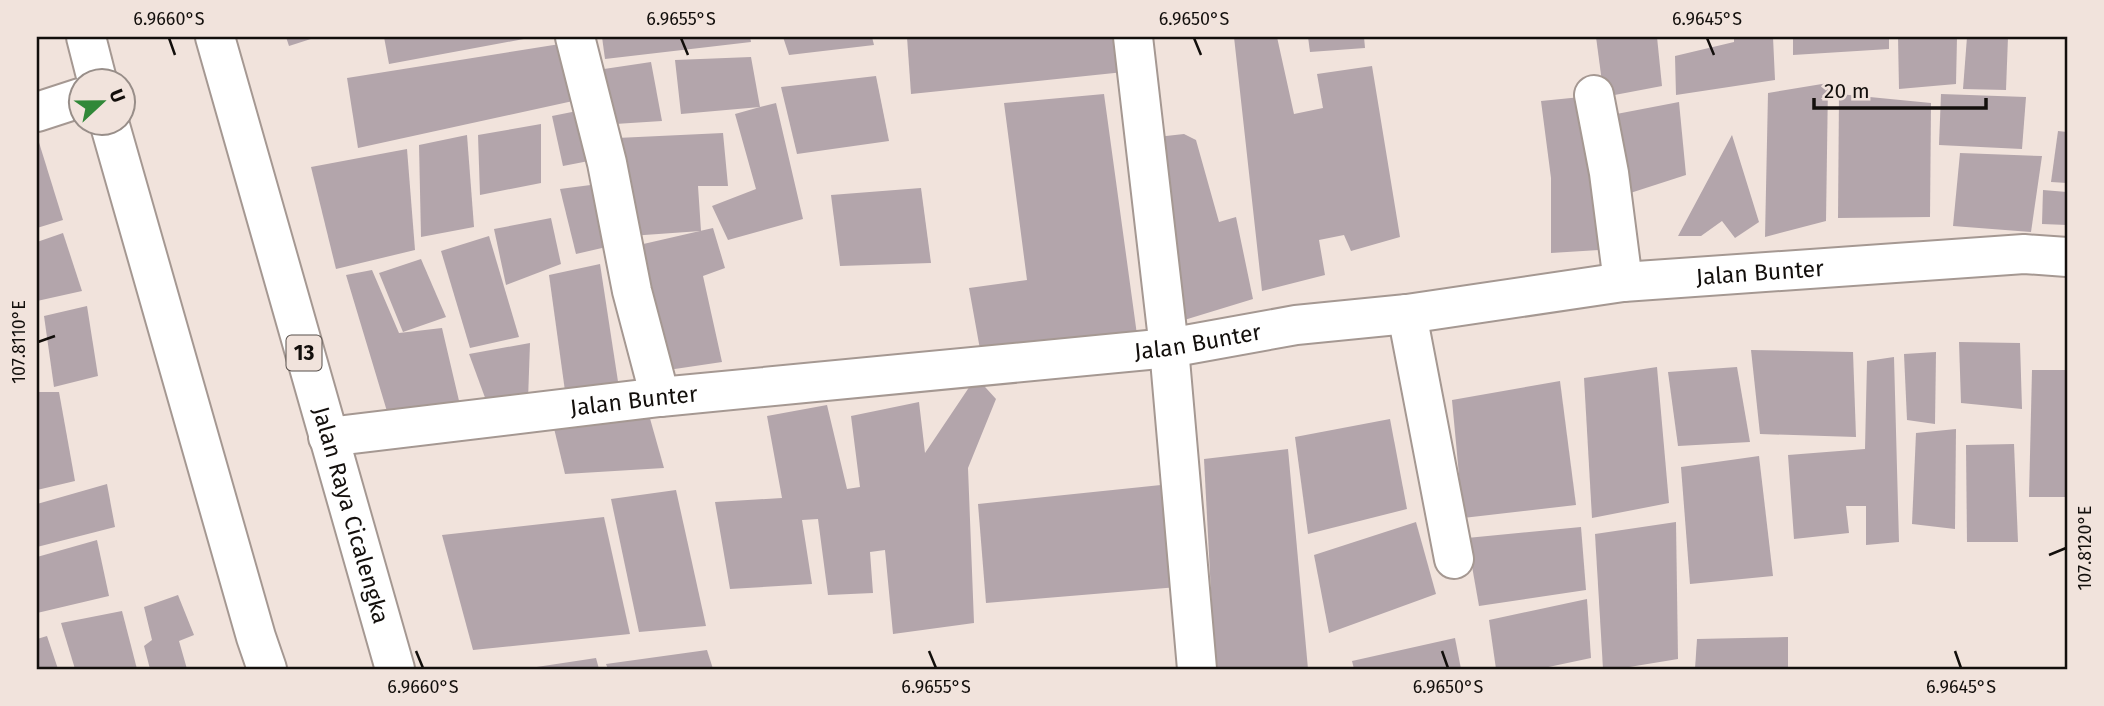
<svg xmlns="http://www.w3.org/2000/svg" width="2104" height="706" font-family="'Fira Sans',sans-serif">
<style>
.building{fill:#b3a5ab}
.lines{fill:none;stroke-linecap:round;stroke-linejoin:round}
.street-casing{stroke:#a59892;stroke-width:42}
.highway-casing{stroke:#a59892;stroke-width:42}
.street{stroke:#fff;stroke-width:38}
.highway{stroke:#fff;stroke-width:38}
.ticks{fill:none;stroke:#130f0c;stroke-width:2.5}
.labels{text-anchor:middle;stroke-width:6;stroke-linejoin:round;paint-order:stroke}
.shield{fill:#f1e3dc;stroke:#564f4a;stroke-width:2}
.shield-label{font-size:21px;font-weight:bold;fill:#130f0c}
.street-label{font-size:23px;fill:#130f0c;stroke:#f1e3dc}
.neatline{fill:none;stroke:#130f0c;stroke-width:2.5}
.ticks-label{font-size:18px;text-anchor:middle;fill:#130f0c}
</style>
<rect width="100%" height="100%" fill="#f1e3dc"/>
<g class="building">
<polygon points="286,37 317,37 289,46"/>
<polygon points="384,37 529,37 529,38 389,64"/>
<polygon points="602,37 750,37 751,42 605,59"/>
<polygon points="783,37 872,37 874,45 789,55"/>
<polygon points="907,37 1120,37 1124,72 911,94"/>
<polygon points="1234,37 1277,37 1294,114 1323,108 1317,74 1372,66 1400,237 1351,251 1344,235 1319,240 1325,275 1262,291"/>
<polygon points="1308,37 1364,37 1365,48 1310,52"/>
<polygon points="1596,37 1657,37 1662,86 1604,97"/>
<polygon points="1734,37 1773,37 1775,80 1676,95 1675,56 1734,42"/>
<polygon points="1793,37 1889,37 1889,49 1793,55"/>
<polygon points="1898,37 1957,37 1956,84 1899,89"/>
<polygon points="1967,37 2008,37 2006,90 1963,89"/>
<polygon points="560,44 573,101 358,148 347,78"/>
<polygon points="751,57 760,107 776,103 803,219 728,240 712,206 756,189 735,114 760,107 681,114 675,60"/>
<polygon points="651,62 662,121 615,124 604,69"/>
<polygon points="876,76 889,141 797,154 781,87"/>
<polygon points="1828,83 1826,221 1765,237 1768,93"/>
<polygon points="1104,94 1138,342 981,355 969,288 1027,280 1004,103"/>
<polygon points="1839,94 1931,103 1930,217 1838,218"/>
<polygon points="1941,94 2026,97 2022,149 1939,145"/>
<polygon points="1591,96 1615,249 1551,253 1551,178 1541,101"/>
<polygon points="1679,102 1686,175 1621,196 1606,116"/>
<polygon points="587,109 599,159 563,166 552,116"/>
<polygon points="541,124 541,183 480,195 478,135"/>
<polygon points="2058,131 2067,132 2067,183 2051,182"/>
<polygon points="723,133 728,186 698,186 701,231 630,236 617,138"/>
<polygon points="1184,134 1196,140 1219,222 1236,217 1253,299 1181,321 1157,137"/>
<polygon points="467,135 474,227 421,237 419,145"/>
<polygon points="1732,135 1759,222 1735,238 1722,221 1701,236 1678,236"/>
<polygon points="37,136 63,220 37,228"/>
<polygon points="407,149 415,250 336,269 311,167"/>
<polygon points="1960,153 2042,156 2031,232 1953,226"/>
<polygon points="606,183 615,245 576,254 560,189"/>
<polygon points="921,188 931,263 840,266 831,195"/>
<polygon points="2043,190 2067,192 2067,225 2042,224"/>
<polygon points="551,218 561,264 506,285 494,229"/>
<polygon points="713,228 725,268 703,276 722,362 668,370 639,245"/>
<polygon points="63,233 82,291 37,301 37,242"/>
<polygon points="489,236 519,337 470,348 441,251"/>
<polygon points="421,259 446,317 403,332 379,273"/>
<polygon points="600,264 619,388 565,391 549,275"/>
<polygon points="372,270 399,333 442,328 460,405 389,418 346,275"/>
<polygon points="87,306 98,376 54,387 44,316"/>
<polygon points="1959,342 2020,343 2022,409 1961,403"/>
<polygon points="530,343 528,400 487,403 469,354"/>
<polygon points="1751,350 1853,352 1856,437 1760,434"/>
<polygon points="1936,352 1935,424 1907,420 1904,354"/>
<polygon points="1894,357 1899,542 1866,545 1866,506 1846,506 1849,533 1794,539 1788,455 1865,449 1867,361"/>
<polygon points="1657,367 1669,503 1592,518 1584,378"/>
<polygon points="1737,367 1750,442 1678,446 1668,372"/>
<polygon points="2032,370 2067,370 2067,497 2029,497"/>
<polygon points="976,377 996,399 968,468 974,623 893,634 885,550 870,552 873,593 828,595 818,519 802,520 812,584 730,589 715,502 782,498 767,416 827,405 847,489 860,487 851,416 919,402 925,453"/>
<polygon points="1560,381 1576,505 1463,518 1452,400"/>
<polygon points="37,392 59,392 75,481 37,490"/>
<polygon points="649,415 664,468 565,474 552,420"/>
<polygon points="1390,419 1407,509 1308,534 1295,437"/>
<polygon points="1956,429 1955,529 1912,524 1916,433"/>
<polygon points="2014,444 2018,542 1967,542 1966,445"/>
<polygon points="1288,449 1308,669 1215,669 1204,459"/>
<polygon points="1759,456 1773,576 1690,584 1681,467"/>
<polygon points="107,484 115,527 37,547 37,504"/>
<polygon points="1161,485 1178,587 986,603 978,504"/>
<polygon points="676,490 706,626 639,632 611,499"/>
<polygon points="604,517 630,634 473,650 442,535"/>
<polygon points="1416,522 1436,594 1329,633 1314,555"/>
<polygon points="1676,522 1678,659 1617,669 1603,669 1595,534"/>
<polygon points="1581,527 1586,590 1479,606 1467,538"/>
<polygon points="97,540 109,596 37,613 37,557"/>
<polygon points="178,595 194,635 179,641 187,669 150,669 144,646 152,640 144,607"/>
<polygon points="1587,599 1591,658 1539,669 1496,669 1489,620"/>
<polygon points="122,611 137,669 75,669 61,623"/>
<polygon points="47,636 58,669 37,669 37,639"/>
<polygon points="1788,637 1788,669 1695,669 1697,639"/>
<polygon points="1455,638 1461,669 1354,669 1352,661"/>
<polygon points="707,650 713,669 608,669 606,664"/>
<polygon points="596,658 599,669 530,669 530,668"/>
</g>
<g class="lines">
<defs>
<g id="street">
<polyline points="575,37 607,163 632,291 660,397"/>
<polyline points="1133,37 1169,348 1197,669"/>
<polyline points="1594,95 1609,173 1623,282"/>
<polyline points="37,112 80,98"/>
<polyline points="1407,314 1454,559"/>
<path id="s1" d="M328 437 660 397 1169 348 1296 325 1407 314 1623 282 2024 254 2067 257"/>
</g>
<g id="highway">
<polyline points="86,37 97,80"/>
<path id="s2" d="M215 37 395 669"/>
<polyline points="109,122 256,637 267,669"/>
</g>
</defs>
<use href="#street" class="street-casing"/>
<use href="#highway" class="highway-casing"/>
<use href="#street" class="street"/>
<use href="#highway" class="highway"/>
</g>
<path class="ticks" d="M169 38 175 55M681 38 688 55M1194 38 1201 55M1707 38 1714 55M38 342 55 336M2049 555 2066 548M416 651 423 668M929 651 936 668M1442 651 1448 668M1955 651 1961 668"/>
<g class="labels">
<rect class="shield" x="286.5" y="335.5" width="35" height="35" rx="5"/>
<g class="shield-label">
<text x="304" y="360">13</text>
</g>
<g class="street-label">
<text dy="8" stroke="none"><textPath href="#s1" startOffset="1442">Jalan Bunter</textPath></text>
<text dy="8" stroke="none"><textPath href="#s1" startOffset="875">Jalan Bunter</textPath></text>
<text dy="8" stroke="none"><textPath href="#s1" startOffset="308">Jalan Bunter</textPath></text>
<text dy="8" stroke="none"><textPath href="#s2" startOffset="497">Jalan Raya Cicalengka</textPath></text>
</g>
</g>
<rect width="2104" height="706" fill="none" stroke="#f1e3dc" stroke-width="77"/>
<g transform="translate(102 102) rotate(68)"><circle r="33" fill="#f1e3dc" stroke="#988e89" stroke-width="2"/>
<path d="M0-5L12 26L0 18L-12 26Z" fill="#308838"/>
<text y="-10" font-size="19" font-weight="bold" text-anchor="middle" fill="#130f0c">U</text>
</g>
<path d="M1814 98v10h172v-10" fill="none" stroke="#130f0c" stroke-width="3.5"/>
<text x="1824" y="98" font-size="21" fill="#130f0c" stroke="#f1e3dc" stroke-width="5" paint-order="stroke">20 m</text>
<rect x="38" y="38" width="2028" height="630" class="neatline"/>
<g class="ticks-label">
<text x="169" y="25">6.9660°S</text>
<text x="681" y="25">6.9655°S</text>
<text x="1194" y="25">6.9650°S</text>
<text x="1707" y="25">6.9645°S</text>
<text transform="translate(19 342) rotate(-90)" y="6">107.8110°E</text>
<text transform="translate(2085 548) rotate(-90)" y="6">107.8120°E</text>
<text x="423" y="693">6.9660°S</text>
<text x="936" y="693">6.9655°S</text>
<text x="1448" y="693">6.9650°S</text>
<text x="1961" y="693">6.9645°S</text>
</g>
</svg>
